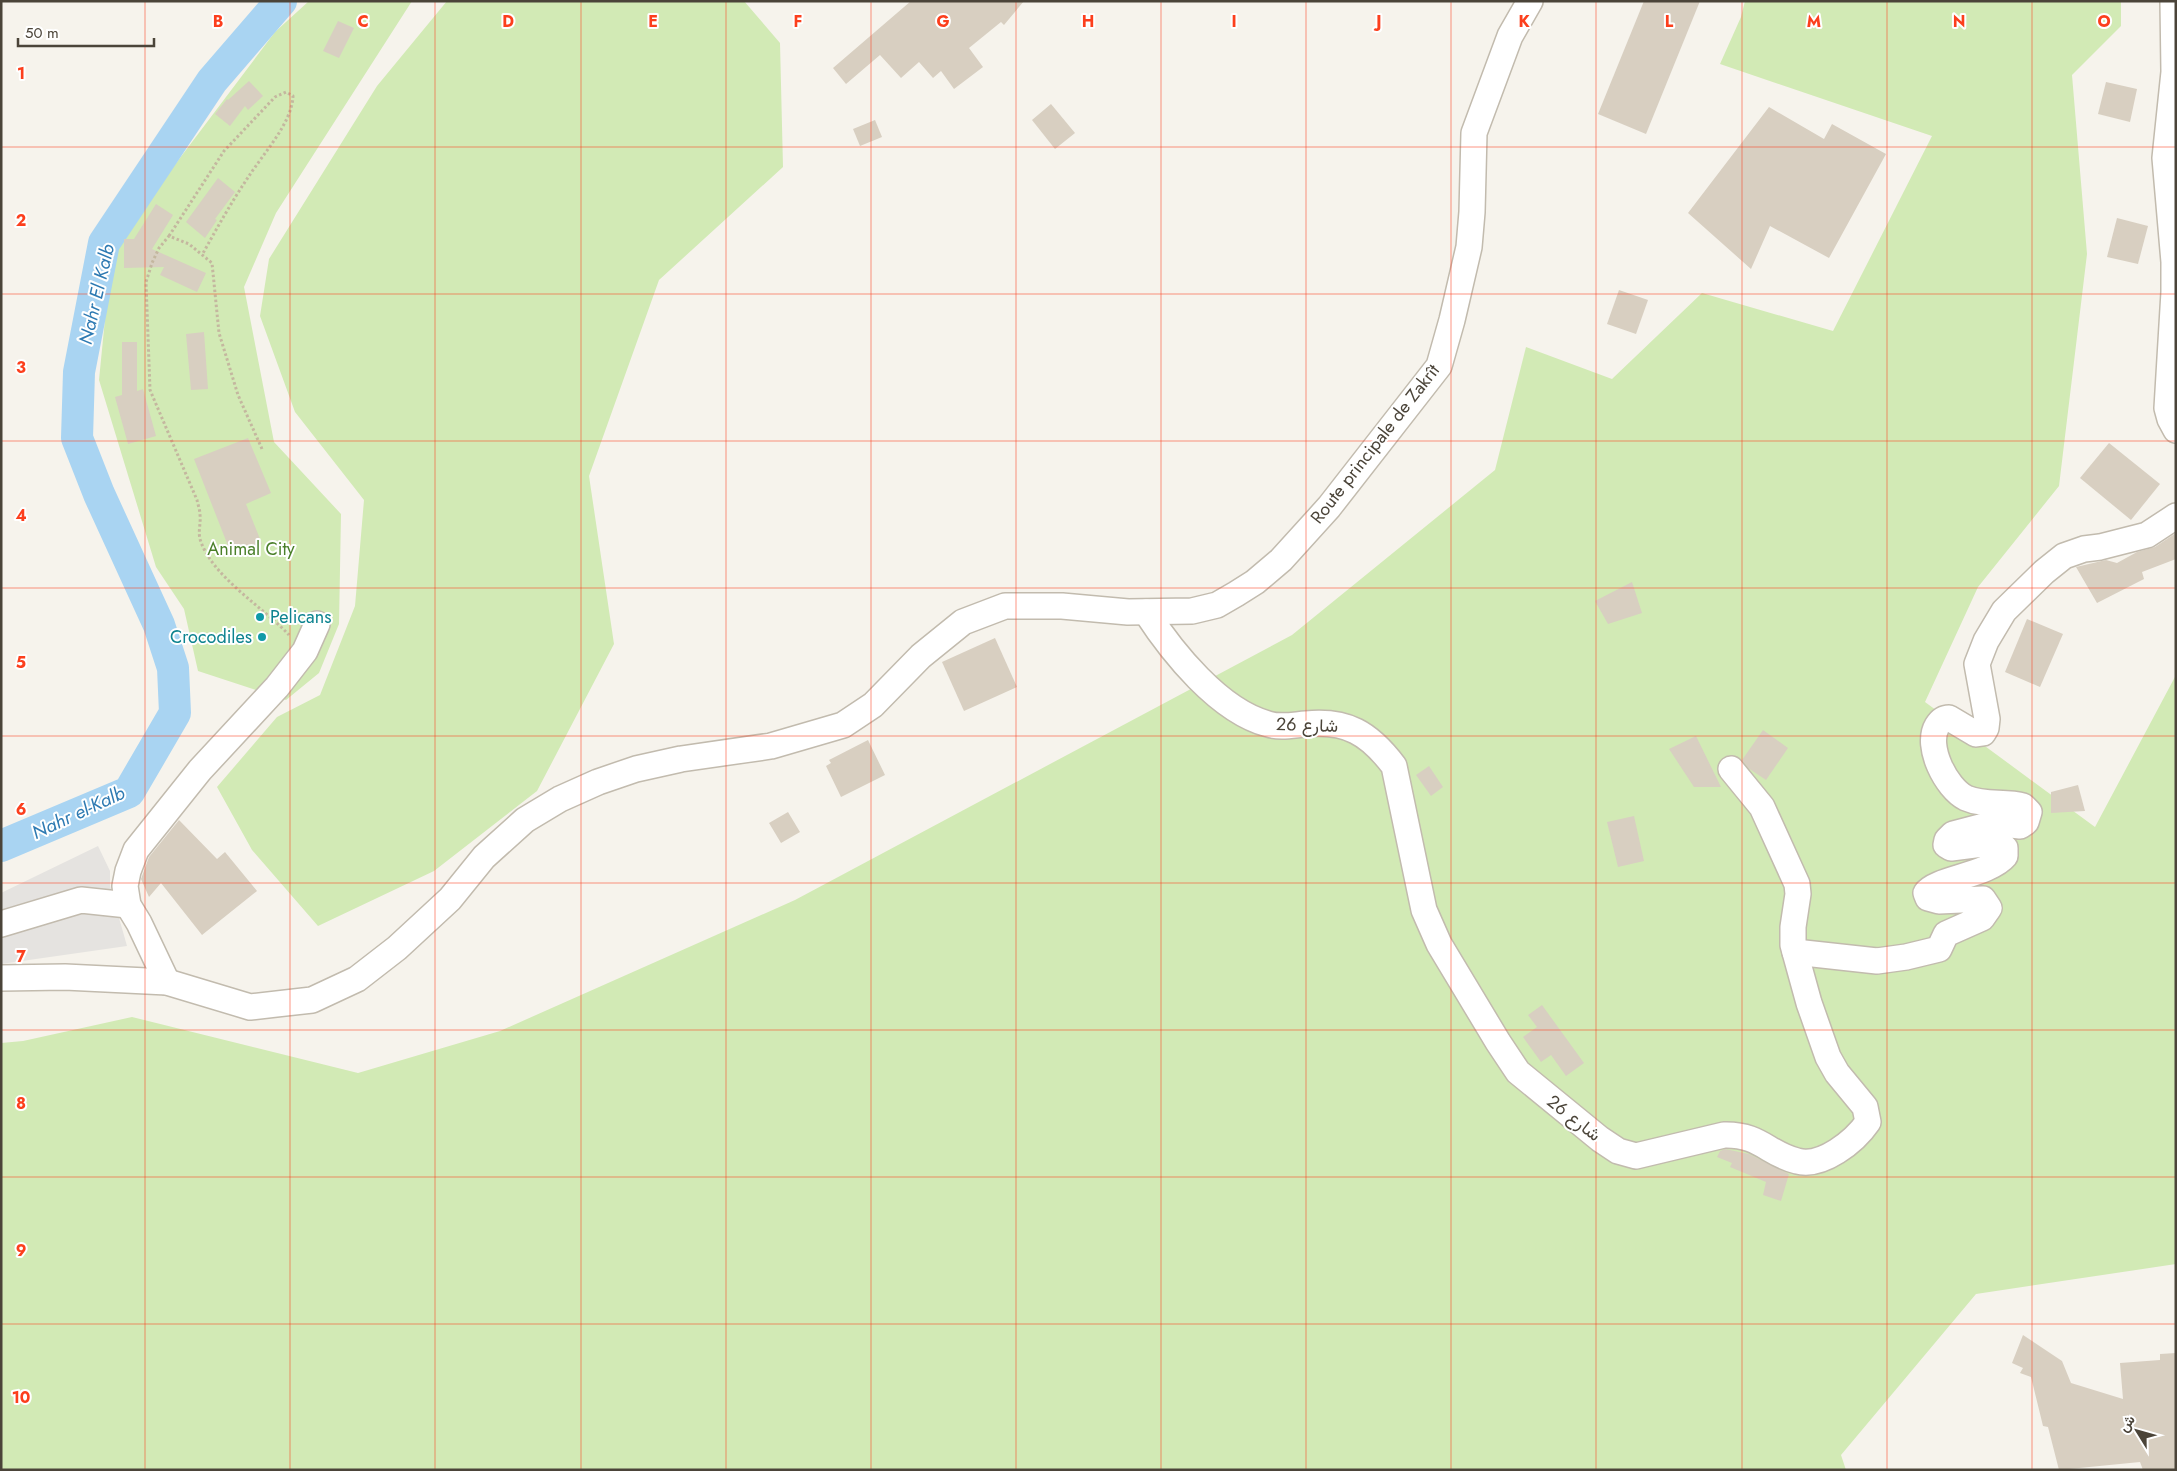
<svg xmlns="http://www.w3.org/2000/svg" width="2177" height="1471" font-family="Jost,Vazirmatn,sans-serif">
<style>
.green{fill:#d2eab5}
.parking{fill:#e5e3e0}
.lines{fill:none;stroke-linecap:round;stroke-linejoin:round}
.river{stroke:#a9d4f2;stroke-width:32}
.building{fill:#d8cfc1}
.minor-casing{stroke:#c2bbae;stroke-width:28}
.path{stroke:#c4b79f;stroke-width:3;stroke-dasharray:2.5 2.5;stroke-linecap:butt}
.minor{stroke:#fff;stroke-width:25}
.grid{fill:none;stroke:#fc3f1d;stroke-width:1;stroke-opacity:0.55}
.culture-dot{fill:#0f9aa8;stroke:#fff;stroke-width:2}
.labels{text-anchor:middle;stroke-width:4;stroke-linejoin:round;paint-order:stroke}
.street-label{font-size:18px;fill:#4b4439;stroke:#fff}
.park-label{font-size:18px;fill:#4a7f2a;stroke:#fff}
.culture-label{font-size:18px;fill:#0d838f;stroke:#fff;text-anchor:start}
.water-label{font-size:19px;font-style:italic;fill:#2e7ab2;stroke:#fff}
.grid-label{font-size:16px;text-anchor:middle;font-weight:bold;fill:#fc3f1d;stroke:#fff;stroke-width:4;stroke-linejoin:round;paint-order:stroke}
</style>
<rect width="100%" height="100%" fill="#f6f3ec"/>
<g class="green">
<polygon points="309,1 412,1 276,213 244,287 274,442 341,514 339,624 319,673 286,700 198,671 184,609 156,567 99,380 112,248 275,32"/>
<polygon points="447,1 744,1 780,43 783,167 659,280 589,476 614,644 537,791 434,871 318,926 252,850 217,787 277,717 320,695 355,606 364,500 295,412 260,316 269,259 377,86"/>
<polygon points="1745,1 2121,1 2121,26 2072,75 2087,254 2059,486 1978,587 1925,702 2095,827 2176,675 2176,1264 1976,1294 1841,1455 1846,1470 1,1470 1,1043 23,1041 132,1017 358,1073 500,1031 795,900 1292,635 1495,470 1526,347 1612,379 1702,293 1833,331 1932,136 1720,64 1741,17"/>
</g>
<polygon class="parking" points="98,846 110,871 110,886 127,946 1,964 1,893"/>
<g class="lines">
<polyline class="river" points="1,846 129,792 175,713 173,668 159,625 99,494 77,438 79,372 104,243 212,81 281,1"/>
</g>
<g class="building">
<polygon points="911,1 1024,1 1004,25 1001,22 969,48 983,67 954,89 941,71 933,78 919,62 901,78 880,55 846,84 833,68"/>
<polygon points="1644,1 1700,1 1646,134 1598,114"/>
<polygon points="338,21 354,28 339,58 323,51"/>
<polygon points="249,81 263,96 248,110 245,106 230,126 215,114 227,99 228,100"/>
<polygon points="2106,82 2137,89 2130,122 2098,114"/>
<polygon points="1051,104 1075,133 1055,149 1032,120"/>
<polygon points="1769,107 1824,139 1832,124 1886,154 1829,258 1770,226 1751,269 1688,213"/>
<polygon points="875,120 882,137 860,146 853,129"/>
<polygon points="218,178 235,192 215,219 217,220 205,238 186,222"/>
<polygon points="156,204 173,215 152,249 206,273 197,292 160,275 164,267 124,268 124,239 134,239"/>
<polygon points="2117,218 2148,226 2138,264 2107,257"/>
<polygon points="1619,290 1648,300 1636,334 1607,324"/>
<polygon points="204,332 208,389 191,390 186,334"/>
<polygon points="122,342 137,342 137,391 143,389 156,436 128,444 115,397 122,395"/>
<polygon points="248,438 271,493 246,504 262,544 232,556 194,459"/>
<polygon points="2109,443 2160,484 2131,520 2080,478"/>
<polygon points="2176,533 2176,559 2142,572 2144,579 2097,603 2076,567 2106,560 2117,563 2137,552 2155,547"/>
<polygon points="1632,582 1642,613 1608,624 1595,601"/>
<polygon points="2027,619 2063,634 2040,687 2005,672"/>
<polygon points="995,638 1017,687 964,711 942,662"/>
<polygon points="1763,730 1788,748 1766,780 1748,768 1742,760"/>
<polygon points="1696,736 1721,787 1694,787 1669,749"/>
<polygon points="868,740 885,775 841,797 826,766 831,763 829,760"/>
<polygon points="1429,766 1443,787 1431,796 1416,775"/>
<polygon points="2078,785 2085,811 2051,813 2051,792"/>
<polygon points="788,812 800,832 781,843 769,823"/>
<polygon points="1634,816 1644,861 1618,867 1607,822"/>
<polygon points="179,820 217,859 225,852 257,891 202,935 161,883 149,897 141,879 149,857"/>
<polygon points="1542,1005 1584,1063 1566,1076 1551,1055 1541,1062 1523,1037 1537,1027 1528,1015"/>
<polygon points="1725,1149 1749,1154 1789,1174 1781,1201 1763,1195 1766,1182 1730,1167 1732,1163 1717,1157 1720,1151"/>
<polygon points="2023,1335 2062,1361 2071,1383 2123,1399 2120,1363 2160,1360 2160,1354 2176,1353 2176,1470 2143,1470 2140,1462 2059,1470 2048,1427 2043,1426 2031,1377 2020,1373 2023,1368 2012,1363"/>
</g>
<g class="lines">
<defs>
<g id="minor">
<polyline points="2173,1 2174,72 2165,158 2174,262 2174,292 2167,408 2170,419 2176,430"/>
<path d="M1146 612C1172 652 1219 711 1268 724 1280 728 1293 725 1306 724 1347 720 1369 733 1394 766L1424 910 1439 944 1498 1042 1518 1072 1600 1139 1618 1151 1636 1156 1724 1135C1760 1134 1768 1154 1797 1161 1822 1168 1855 1141 1868 1122L1865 1107 1837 1073 1828 1057 1809 1003 1793 945V927L1798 894 1797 884 1762 807 1731 769"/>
<polyline points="1,924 81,900 128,905"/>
<path d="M1795 952 1877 961 1906 957 1939 949 1946 934 1982 918 1989 908 1983 899 1939 901 1928 898 1926 893C1935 879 1989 875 2005 856V848L1998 842 1951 848 1946 845 1947 840 1953 834 1995 823 2020 826 2026 822 2029 812 2023 806C2005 801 1984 806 1966 798 1946 788 1925 746 1937 726 1940 721 1943 718 1949 718L1976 734 1983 733 1986 728 1987 719 1977 664 1986 641 2004 611 2044 572 2064 556 2084 549 2100 547 2147 535 2176 516"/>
<polyline points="1,978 65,977 167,982 250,1007 312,1000 357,979 397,948 450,899 484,857 525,820 560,799 598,782 636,769 681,759 771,746 843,725 873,705 921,656 963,622 1005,606 1062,606 1128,612 1192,611 1217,605 1236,594 1255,582 1281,560 1329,507 1439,366 1452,320 1469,247 1472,212 1474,133 1510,36 1530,1"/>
<polyline points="167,982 139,923 128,905 125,886 128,871 136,850 200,770 277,687 305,651 317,624"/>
</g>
</defs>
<use href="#minor" class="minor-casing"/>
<g class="path">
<path d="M169 236 224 151 275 97 286 92 293 96C292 123 263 154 249 176 232 201 217 228 202 255"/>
<path d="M262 449 238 395 219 333 212 263 189 244 169 236 159 248 152 263 146 282 150 390 197 500C198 505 200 510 200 515 201 523 198 531 200 539 211 576 263 607 289 635"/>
</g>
<use href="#minor" class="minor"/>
</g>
<path class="grid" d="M145 1V1470M290 1V1470M435 1V1470M581 1V1470M726 1V1470M871 1V1470M1016 1V1470M1161 1V1470M1306 1V1470M1451 1V1470M1596 1V1470M1742 1V1470M1887 1V1470M2032 1V1470M1 147H2176M1 294H2176M1 441H2176M1 588H2176M1 736H2176M1 883H2176M1 1030H2176M1 1177H2176M1 1324H2176"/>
<g class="culture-dot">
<circle cx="260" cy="617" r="5"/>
<circle cx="262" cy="637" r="5"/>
</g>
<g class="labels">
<g class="street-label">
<text transform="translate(1375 444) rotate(-52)" y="6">Route principale de Zakrît</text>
<text transform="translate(1307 725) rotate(2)" y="6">شارع 26</text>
<text transform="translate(1574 1118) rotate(38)" y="6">شارع 26</text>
</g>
<g class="park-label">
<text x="251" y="555">Animal City</text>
</g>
<g class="culture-label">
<text x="270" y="623">Pelicans</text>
<text x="252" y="643" text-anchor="end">Crocodiles</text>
</g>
<g class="water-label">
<text transform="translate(96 294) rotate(-77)" y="7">Nahr El Kalb</text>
<text transform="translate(78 812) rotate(-25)" y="7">Nahr el-Kalb</text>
</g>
</g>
<g class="grid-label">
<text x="218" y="27">B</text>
<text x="363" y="27">C</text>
<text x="508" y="27">D</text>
<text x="653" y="27">E</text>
<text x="798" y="27">F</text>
<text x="943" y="27">G</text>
<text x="1088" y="27">H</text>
<text x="1234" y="27">I</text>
<text x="1379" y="27">J</text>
<text x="1524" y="27">K</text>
<text x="1669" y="27">L</text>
<text x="1814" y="27">M</text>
<text x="1959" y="27">N</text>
<text x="2104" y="27">O</text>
<text x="21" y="79">1</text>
<text x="21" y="226">2</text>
<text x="21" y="373">3</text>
<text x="21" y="521">4</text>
<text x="21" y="668">5</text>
<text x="21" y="815">6</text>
<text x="21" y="962">7</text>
<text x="21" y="1109">8</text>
<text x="21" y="1256">9</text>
<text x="21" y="1403">10</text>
</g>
<rect width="2177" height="1471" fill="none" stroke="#4b4439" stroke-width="5"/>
<g transform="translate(2137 1431) rotate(307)" stroke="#ffffff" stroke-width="4" paint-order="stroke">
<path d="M0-4L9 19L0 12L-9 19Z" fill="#4b4439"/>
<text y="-8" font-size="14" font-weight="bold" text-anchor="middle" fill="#4b4439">ش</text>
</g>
<path d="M18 38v8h136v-8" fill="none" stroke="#4b4439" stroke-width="2.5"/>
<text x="25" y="38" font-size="15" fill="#4b4439" stroke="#ffffff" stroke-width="4" paint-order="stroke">50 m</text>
</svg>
